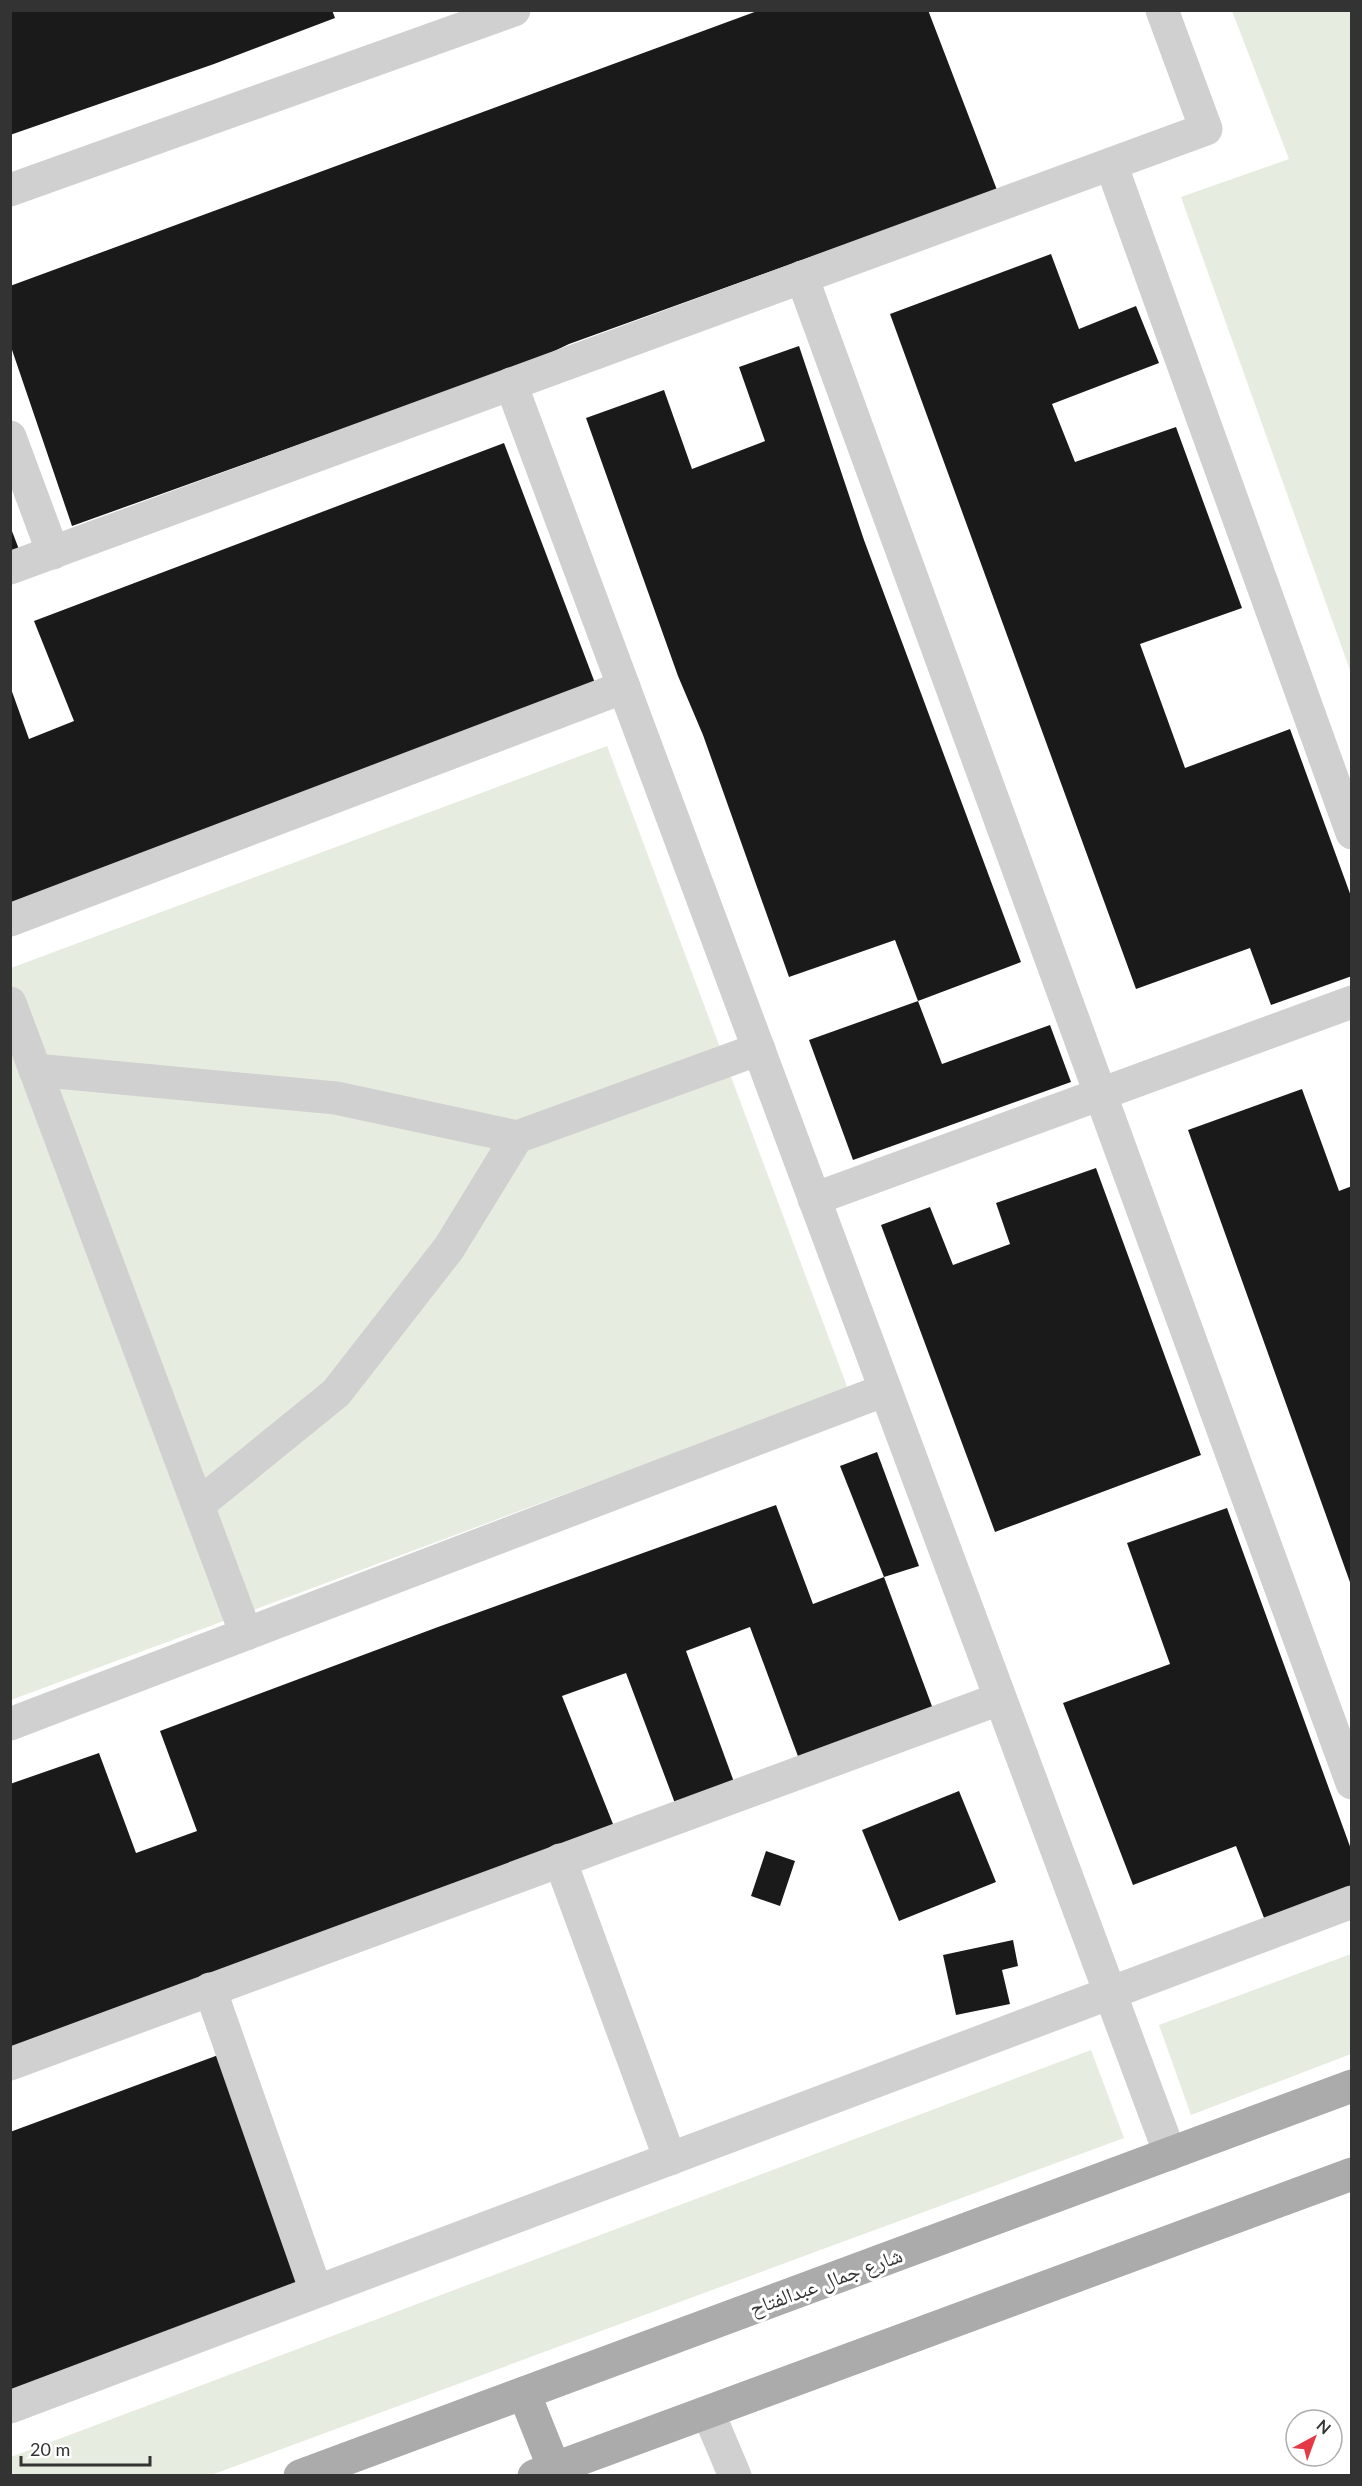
<svg xmlns="http://www.w3.org/2000/svg" width="1362" height="2486" font-family="Lato,'Noto Naskh Arabic',sans-serif">
<style>
.green{fill:#e6ecdf}
.building{fill:#1a1a1a}
.lines{fill:none;stroke-linecap:round;stroke-linejoin:round}
.minor{stroke:#d0d0d0;stroke-width:33}
.major{stroke:#ababab;stroke-width:33}
.labels{text-anchor:middle;stroke-width:6;stroke-linejoin:round;paint-order:stroke}
.street-label{font-size:21px;fill:#333;stroke:#fff}
</style>
<rect width="100%" height="100%" fill="#fff"/>
<g class="green">
<polygon points="1232,11 1351,11 1351,673 1181,197 1289,159"/>
<polygon points="607,746 848,1389 11,1700 11,968"/>
<polygon points="1351,1954 1351,2054 1191,2115 1159,2025"/>
<polygon points="1091,2050 1124,2138 211,2475 11,2475 11,2457"/>
</g>
<g class="building">
<polygon points="10,10 332,10 335,18 214,64 10,135"/>
<polygon points="760,10 928,10 997,190 569,344 540,358 72,526 10,344 10,286"/>
<polygon points="1051,254 1079,329 1136,306 1159,363 1052,404 1075,462 1176,427 1242,608 1140,644 1185,768 1290,729 1352,899 1352,976 1271,1005 1250,948 1136,989 890,314"/>
<polygon points="799,346 864,540 1021,962 918,1001 942,1064 1050,1025 1071,1082 853,1160 809,1040 918,1001 895,940 789,977 703,735 678,676 586,418 664,390 692,469 765,441 739,367"/>
<polygon points="504,443 595,683 10,908 10,686 29,739 74,721 34,621"/>
<polygon points="10,526 20,552 10,555"/>
<polygon points="1302,1089 1339,1191 1352,1186 1351,1585 1188,1130"/>
<polygon points="1096,1168 1201,1455 995,1532 881,1225 930,1207 953,1265 1010,1244 996,1203"/>
<polygon points="877,1452 919,1566 884,1577 840,1466"/>
<polygon points="776,1505 813,1604 884,1577 933,1709 799,1759 750,1627 686,1651 734,1782 676,1806 626,1673 562,1696 615,1829 10,2051 10,1784 99,1753 136,1853 197,1831 160,1731 438,1627"/>
<polygon points="1227,1508 1352,1852 1352,1890 1266,1923 1236,1846 1133,1885 1063,1703 1170,1664 1127,1543"/>
<polygon points="959,1791 996,1882 899,1921 862,1830"/>
<polygon points="766,1851 795,1861 780,1906 751,1896"/>
<polygon points="1013,1940 1018,1966 1002,1970 1010,2004 956,2015 943,1955"/>
<polygon points="221,2054 310,2287 10,2396 10,2132"/>
</g>
<g class="lines">
<g class="minor">
<polyline points="1111,164 1352,833"/>
<polyline points="10,190 514,10"/>
<polyline points="802,277 1352,1783"/>
<polyline points="511,384 1170,2154"/>
<polyline points="10,437 53,553"/>
<polyline points="10,568 1206,129 1162,10"/>
<polyline points="10,920 624,687"/>
<polyline points="10,1003 246,1634"/>
<polyline points="35,1070 336,1098 517,1137 759,1049"/>
<polyline points="814,1199 1352,1002"/>
<polyline points="198,1505 336,1393 449,1248 517,1137"/>
<polyline points="10,1724 885,1390"/>
<polyline points="560,1860 670,2159"/>
<polyline points="210,1989 316,2291"/>
<polyline points="10,2064 999,1699"/>
<polyline points="10,2407 1352,1902"/>
<polyline points="708,2412 735,2476"/>
</g>
<g class="major">
<polyline points="524,2393 554,2468"/>
<polyline points="300,2476 1352,2086"/>
<polyline points="534,2476 1352,2174"/>
</g>
</g>
<g class="labels">
<g class="street-label">
<text transform="translate(826 2282) rotate(-20)" y="7">شارع جمال عبدالفتاح</text>
</g>
</g>
<rect width="1362" height="2486" fill="none" stroke="#333333" stroke-width="24"/>
<g transform="translate(1314 2438) rotate(41)"><circle r="28" fill="#ffffff" stroke="#adadad" stroke-width="1.5"/>
<path d="M0-4.5L10 22L0 15L-10 22Z" fill="#e63946"/>
<text y="-9" font-size="16" font-weight="bold" text-anchor="middle" fill="#333333">N</text>
</g>
<path d="M21 2456v9h129v-9" fill="none" stroke="#333333" stroke-width="3"/>
<text x="30" y="2456" font-size="18" fill="#333333" stroke="#ffffff" stroke-width="4.5" paint-order="stroke">20 m</text>
</svg>
